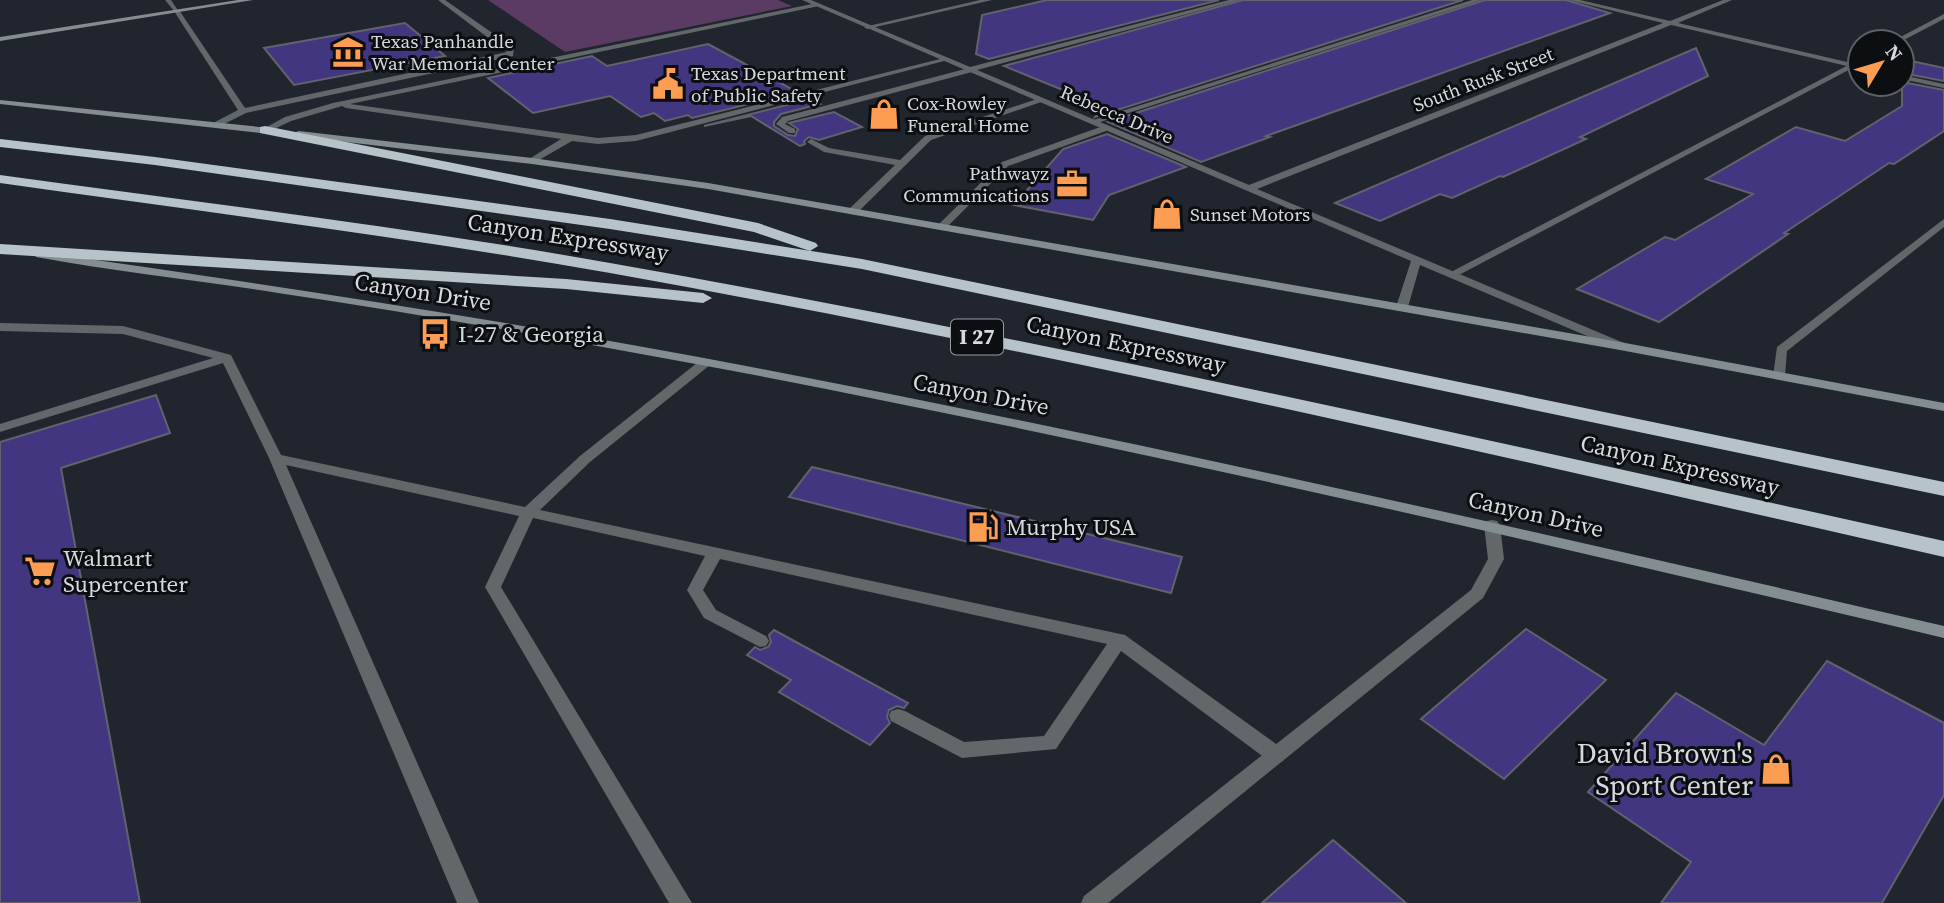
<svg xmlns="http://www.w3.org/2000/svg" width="1944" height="903" font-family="'Source Serif 4',serif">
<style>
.green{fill:#5b3a63}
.building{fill:#433681;stroke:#62626c;stroke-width:2}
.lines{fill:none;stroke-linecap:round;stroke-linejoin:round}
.service{fill:#626769;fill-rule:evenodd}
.minor{fill:#626769;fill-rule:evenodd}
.secondary{fill:#848d90;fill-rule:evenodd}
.motorway{fill:#b6c3c8;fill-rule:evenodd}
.labels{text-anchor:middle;stroke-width:6;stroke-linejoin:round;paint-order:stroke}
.far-poi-label{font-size:19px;fill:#d6d9de;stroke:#0c0f12;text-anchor:start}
.far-street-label{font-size:19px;fill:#d6d9de;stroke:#0c0f12}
.shield{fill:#0c0f12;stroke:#999ca1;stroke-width:2}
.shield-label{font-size:21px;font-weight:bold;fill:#d6d9de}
.street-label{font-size:23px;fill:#d6d9de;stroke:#0c0f12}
.poi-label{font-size:23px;fill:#d6d9de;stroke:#0c0f12;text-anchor:start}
.near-poi-label{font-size:28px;fill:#d6d9de;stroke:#0c0f12;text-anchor:end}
</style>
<rect width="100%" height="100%" fill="#21262e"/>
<polygon class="green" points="488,0 778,0 792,6 565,52"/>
<g class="building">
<polygon points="1047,0 1219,0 989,59 976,54 982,15"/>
<polygon points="1243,0 1463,0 1095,117 1102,106 1004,66"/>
<polygon points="1485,0 1566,0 1610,13 1266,136 1270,137 1201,162 1108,122"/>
<polygon points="405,23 445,56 294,85 264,48"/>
<polygon points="708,44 797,92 692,118 688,115 665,121 654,113 641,117 610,96 533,113 488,78 592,56 607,66"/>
<polygon points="1696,48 1708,76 1580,137 1586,139 1503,177 1500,176 1452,198 1440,194 1380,221 1335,203"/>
<polygon points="1902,59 1944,68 1944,81 1902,73"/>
<polygon points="1902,82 1944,90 1944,131 1894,164 1889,163 1784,233 1788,234 1659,322 1577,289 1665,237 1675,240 1753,194 1706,179 1796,127 1845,141 1902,106"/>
<polygon points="810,99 820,104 781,114 774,122 774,126 788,135 795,136 798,129 789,123 834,112 862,127 819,140 809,137 804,141 805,144 800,146 751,116 704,126"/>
<polygon points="1107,134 1186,167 1109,195 1093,220 1014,205 1063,149"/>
<polygon points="156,395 170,433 61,468 140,903 0,903 0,442"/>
<polygon points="812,467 1182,557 1171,593 789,497"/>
<polygon points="1526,629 1606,680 1504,779 1421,719"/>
<polygon points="774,630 908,703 904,708 897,706 889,710 887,717 890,723 870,745 779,692 791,680 747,655 755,647 760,650 768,647 771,642 769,635"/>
<polygon points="1827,661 1944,723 1944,795 1882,903 1661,903 1691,862 1588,792 1676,693 1764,745"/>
<polygon points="1333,840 1406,903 1262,903"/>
</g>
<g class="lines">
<g class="service">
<polygon points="438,0 445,0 514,48 513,56 246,113 218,127 215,126 215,122 238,110 174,11 179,10 245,108 507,52"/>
<polygon points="980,0 992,0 867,29 864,27"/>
<polygon points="1472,0 1482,0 1094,124 1087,122"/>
<polygon points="817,3 819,6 350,104 598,138 636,135 944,58 948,60 636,141 598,144 572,141 532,164 527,161 529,159 561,139 346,108 342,106 291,121 268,132 261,130 285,117 333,103"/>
<polygon points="1944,14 1944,19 1900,42 1891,42"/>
<polygon points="1860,59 1860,64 1457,276 1449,276 1447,274"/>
<polygon points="969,68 972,68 972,72 788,121 785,124 795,129 795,133 789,133 776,124 782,117"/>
<polygon points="1037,99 1044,101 931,140 857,213 853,214 848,211 849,209 895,165 824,152 807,142 811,139 829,148 900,160 925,136"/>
<polygon points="1106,125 1110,128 1109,130 1008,166 946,228 937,226 1002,162"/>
<polygon points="0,323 123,326 231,355 281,455 525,507 580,456 702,359 710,359 712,362 710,365 590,462 540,510 1125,635 1283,749 1286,755 1283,761 1276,763 1269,761 1121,651 1056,749 962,758 891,721 889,716 891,711 898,709 905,711 964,742 1044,736 1107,644 720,559 703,590 716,610 766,636 769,641 766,646 760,647 704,618 687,590 705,556 533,518 501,587 692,903 669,903 485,587 519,516 286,465 479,903 457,903 269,458 223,363 0,432 0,424 213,358 123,334 0,331"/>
</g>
<g class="minor">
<polygon points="165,0 171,0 179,12 175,12"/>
<polygon points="802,0 811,0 970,67 1229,0 1240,0 977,70 1249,185 1663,23 1569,0 1580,0 1670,21 1723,0 1732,0 1678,23 1860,65 1860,69 1671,25 1257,189 1624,343 1626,346 1624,349 1620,350 1420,265 1408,307 1402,310 1398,309 1396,307 1411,261"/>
<polygon points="1902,75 1944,84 1944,88 1902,79"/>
<polygon points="1944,219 1944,227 1787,351 1785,376 1779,380 1774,379 1773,376 1777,347"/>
<polygon points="1492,520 1497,521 1500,525 1504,559 1483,598 1108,903 1081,903 1084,896 1471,590 1488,559 1484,525 1487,521"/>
</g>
<g class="secondary">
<polygon points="238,0 253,0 0,41 0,37"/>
<polygon points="0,100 279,129 283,132 279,135 0,104"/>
<polygon points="299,131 532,158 708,183 1620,342 1944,403 1944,411 1620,350 708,189 532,164 296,136 296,132"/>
<path d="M40 252C281 286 522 323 762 369 1158 445 1551 535 1944 626V638C1551 545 1157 453 760 376 600 346 439 317 278 293 198 280 116 272 36 257L35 255Z"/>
</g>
<g class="motorway">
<polygon points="265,126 758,223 816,243 818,246 810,251 754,232 260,133 260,127"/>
<polygon points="0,139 155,157 610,219 862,259 1944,482 1944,496 862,269 610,229 155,165 0,147"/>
<path d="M0 175C204 203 408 227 610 263 1057 342 1501 443 1944 541V557C1501 456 1058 353 610 273 408 237 204 212 0 183Z"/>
<polygon points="0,244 566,279 703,293 712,298 703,303 566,289 0,254"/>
</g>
</g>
<defs>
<symbol id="museum-bare" viewBox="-9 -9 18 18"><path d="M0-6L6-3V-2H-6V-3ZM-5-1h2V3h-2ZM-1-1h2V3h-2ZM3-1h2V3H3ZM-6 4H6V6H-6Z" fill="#fd9d54" stroke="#0c0f12" stroke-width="2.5" paint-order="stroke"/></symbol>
<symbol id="civic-bare" viewBox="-9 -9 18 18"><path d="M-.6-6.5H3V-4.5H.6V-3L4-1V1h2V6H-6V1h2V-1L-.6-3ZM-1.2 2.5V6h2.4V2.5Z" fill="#fd9d54" stroke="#0c0f12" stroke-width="2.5" paint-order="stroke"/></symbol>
<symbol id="shop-bare" viewBox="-9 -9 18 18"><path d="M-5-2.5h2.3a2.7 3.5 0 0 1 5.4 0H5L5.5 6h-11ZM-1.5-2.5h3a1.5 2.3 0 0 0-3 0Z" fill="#fd9d54" stroke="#0c0f12" stroke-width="2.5" paint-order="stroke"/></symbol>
<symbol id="office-bare" viewBox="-9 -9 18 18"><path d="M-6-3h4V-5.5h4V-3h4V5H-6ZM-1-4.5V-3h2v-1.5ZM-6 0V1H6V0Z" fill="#fd9d54" stroke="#0c0f12" stroke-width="2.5" paint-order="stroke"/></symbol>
<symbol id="bus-bare" viewBox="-9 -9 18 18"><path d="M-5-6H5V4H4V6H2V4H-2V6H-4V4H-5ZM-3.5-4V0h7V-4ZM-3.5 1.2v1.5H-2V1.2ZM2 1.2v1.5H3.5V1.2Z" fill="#fd9d54" stroke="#0c0f12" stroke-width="2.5" paint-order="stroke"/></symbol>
<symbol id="fuel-bare" viewBox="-9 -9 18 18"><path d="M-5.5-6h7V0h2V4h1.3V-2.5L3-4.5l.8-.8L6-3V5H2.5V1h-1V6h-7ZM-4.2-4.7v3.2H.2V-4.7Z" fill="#fd9d54" stroke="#0c0f12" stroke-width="2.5" paint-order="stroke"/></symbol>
<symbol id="supermarket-bare" viewBox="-9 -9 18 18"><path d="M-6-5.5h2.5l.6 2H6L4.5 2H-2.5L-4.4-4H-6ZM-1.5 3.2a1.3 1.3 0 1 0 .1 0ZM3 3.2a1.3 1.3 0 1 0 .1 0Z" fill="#fd9d54" stroke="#0c0f12" stroke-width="2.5" paint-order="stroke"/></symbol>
</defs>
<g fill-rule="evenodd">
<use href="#museum-bare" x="326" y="30" width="44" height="44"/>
<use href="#civic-bare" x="646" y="62" width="44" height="44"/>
<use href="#shop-bare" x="862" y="92" width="44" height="44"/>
<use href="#office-bare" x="1050" y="162" width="44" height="44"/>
<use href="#shop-bare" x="1145" y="192" width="44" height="44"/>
<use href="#bus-bare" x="413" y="312" width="44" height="44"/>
<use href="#fuel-bare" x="961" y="505" width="44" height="44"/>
<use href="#supermarket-bare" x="18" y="549" width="44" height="44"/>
<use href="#shop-bare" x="1754" y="747" width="44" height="44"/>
</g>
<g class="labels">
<g class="far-poi-label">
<text x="371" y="48">Texas Panhandle<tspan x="371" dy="22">War Memorial Center</tspan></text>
<text x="691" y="80">Texas Department<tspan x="691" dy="22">of Public Safety</tspan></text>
<text x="907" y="110">Cox-Rowley<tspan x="907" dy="22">Funeral Home</tspan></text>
<text x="1049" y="180" text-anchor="end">Pathwayz<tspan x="1049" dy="22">Communications</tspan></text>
<text x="1190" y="221">Sunset Motors</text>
</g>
<g class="far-street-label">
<text transform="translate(1483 79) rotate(-21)" y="7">South Rusk Street</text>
<text transform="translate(1117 114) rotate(23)" y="7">Rebecca Drive</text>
</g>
<rect class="shield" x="951" y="319.5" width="52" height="35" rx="5"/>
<g class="shield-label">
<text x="977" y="344">I 27</text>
</g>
<g class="street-label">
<text transform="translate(568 237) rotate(9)" y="8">Canyon Expressway</text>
<text transform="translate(423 292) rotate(9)" y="8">Canyon Drive</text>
<text transform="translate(1126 344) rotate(12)" y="8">Canyon Expressway</text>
<text transform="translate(981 394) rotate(11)" y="8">Canyon Drive</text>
<text transform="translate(1680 465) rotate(13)" y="8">Canyon Expressway</text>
<text transform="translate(1536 514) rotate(13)" y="8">Canyon Drive</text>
</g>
<g class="poi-label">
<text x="458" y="342">I-27 &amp; Georgia</text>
<text x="1006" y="535">Murphy USA</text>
<text x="63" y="566">Walmart<tspan x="63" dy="26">Supercenter</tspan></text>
</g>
<g class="near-poi-label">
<text x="1753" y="763">David Brown's<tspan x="1753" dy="32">Sport Center</tspan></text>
</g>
</g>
<g transform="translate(1881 63) rotate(52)"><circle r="33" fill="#0c0f12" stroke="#5d6064" stroke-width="2"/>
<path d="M0-5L12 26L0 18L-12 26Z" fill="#fd9d54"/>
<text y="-10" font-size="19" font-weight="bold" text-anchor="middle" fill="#d6d9de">N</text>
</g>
</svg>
